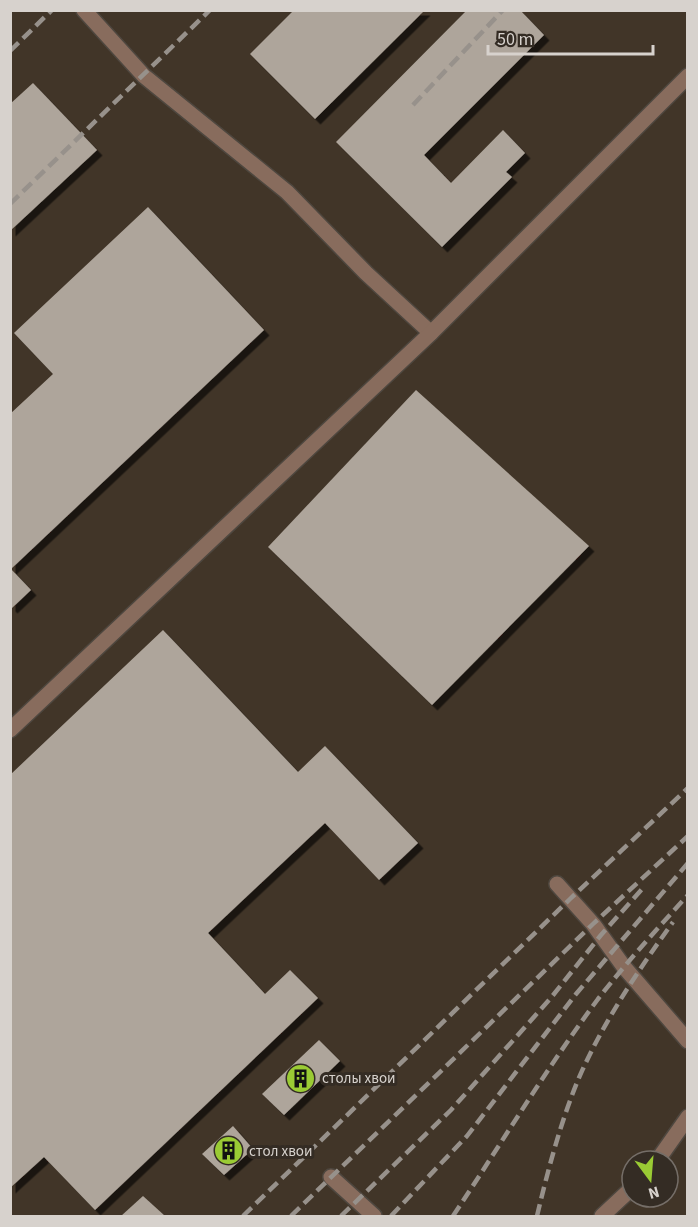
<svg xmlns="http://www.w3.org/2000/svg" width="698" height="1227" font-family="'Source Sans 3',sans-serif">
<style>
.built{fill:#413528;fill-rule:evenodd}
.building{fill:#aea59b;filter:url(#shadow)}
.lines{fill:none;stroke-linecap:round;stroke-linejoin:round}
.minor-casing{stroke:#4e473f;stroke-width:18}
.minor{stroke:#886c5d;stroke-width:15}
.rail{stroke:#97918b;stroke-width:4.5;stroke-dasharray:12 6;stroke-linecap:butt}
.labels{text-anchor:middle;stroke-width:6;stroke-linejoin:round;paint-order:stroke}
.poi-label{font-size:15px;fill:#d7d2cd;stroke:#342c24;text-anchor:start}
</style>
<defs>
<filter id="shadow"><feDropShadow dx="5.5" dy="5.5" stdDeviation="0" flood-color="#0009"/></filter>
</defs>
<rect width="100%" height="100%" fill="#342c24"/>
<path class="built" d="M10 11H687V1216H11ZM632 1161H668V1197H632Z"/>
<g class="building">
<polygon points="294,10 425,10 315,119 250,54"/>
<polygon points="467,10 520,10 544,35 424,155 451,183 503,130 525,153 506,172 512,177 442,247 336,142"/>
<polygon points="33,83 97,150 10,231 10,104"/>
<polygon points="148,207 264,330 11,569 31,590 12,608 10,606 10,414 53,374 14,333"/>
<polygon points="416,390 589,546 432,705 268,547"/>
<polygon points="163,630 298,772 325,746 418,843 379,880 325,823 208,933 265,994 290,970 318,998 95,1210 44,1157 10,1188 10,775"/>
<polygon points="319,1040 340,1061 284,1115 262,1094"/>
<polygon points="233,1126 253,1149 224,1175 202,1154"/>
<polygon points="143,1196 165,1216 121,1216"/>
</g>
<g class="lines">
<defs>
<g id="minor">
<polyline points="84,10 144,76 287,192 366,273 431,333"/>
<polyline points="10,730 431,333 688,76"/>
<polyline points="557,884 593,924 624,967 688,1041"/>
<polyline points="657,1161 688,1117"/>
<polyline points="331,1177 374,1216"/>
<polyline points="602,1216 632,1188"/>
</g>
</defs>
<use href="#minor" class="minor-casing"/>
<use href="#minor" class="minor"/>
<g class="rail">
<polyline points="10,51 52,10"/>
<polyline points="413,105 503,10"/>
<polyline points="10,204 210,10"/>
<polyline points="243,1216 570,899 688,788"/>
<polyline points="291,1216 593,924 688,836"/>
<polyline points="341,1216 451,1110 550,999 601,935 643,888"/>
<polyline points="391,1216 467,1136 576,994 688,863"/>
<path d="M453 1216C501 1144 546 1069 598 999 626 963 657 929 688 895"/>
<path d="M537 1216C548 1170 560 1124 578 1080 602 1024 637 972 673 922"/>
</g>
</g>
<defs>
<symbol id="building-disc" viewBox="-11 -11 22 22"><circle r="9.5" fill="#9acb34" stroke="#342c24"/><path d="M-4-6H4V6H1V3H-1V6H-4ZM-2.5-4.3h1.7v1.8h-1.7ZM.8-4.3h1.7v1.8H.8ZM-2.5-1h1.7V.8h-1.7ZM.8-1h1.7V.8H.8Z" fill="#111"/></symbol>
</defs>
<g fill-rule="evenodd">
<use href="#building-disc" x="284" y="1062" width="33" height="33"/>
<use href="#building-disc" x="212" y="1134" width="33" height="33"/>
</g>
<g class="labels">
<g class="poi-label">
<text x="322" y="1083">столы хвои</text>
<text x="249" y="1156">стол хвои</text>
</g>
</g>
<rect width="698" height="1227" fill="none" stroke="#d7d2cd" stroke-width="24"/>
<g transform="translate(650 1179) rotate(164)"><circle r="28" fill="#342c24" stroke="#756e68" stroke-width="1.5"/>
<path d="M0-4.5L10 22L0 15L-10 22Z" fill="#9acb34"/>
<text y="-9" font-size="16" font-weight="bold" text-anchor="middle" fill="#d7d2cd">N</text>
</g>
<path d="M488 45v9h165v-9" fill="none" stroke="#d7d2cd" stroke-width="3"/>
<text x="497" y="45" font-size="18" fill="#d7d2cd" stroke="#342c24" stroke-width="4.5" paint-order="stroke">50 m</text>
</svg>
